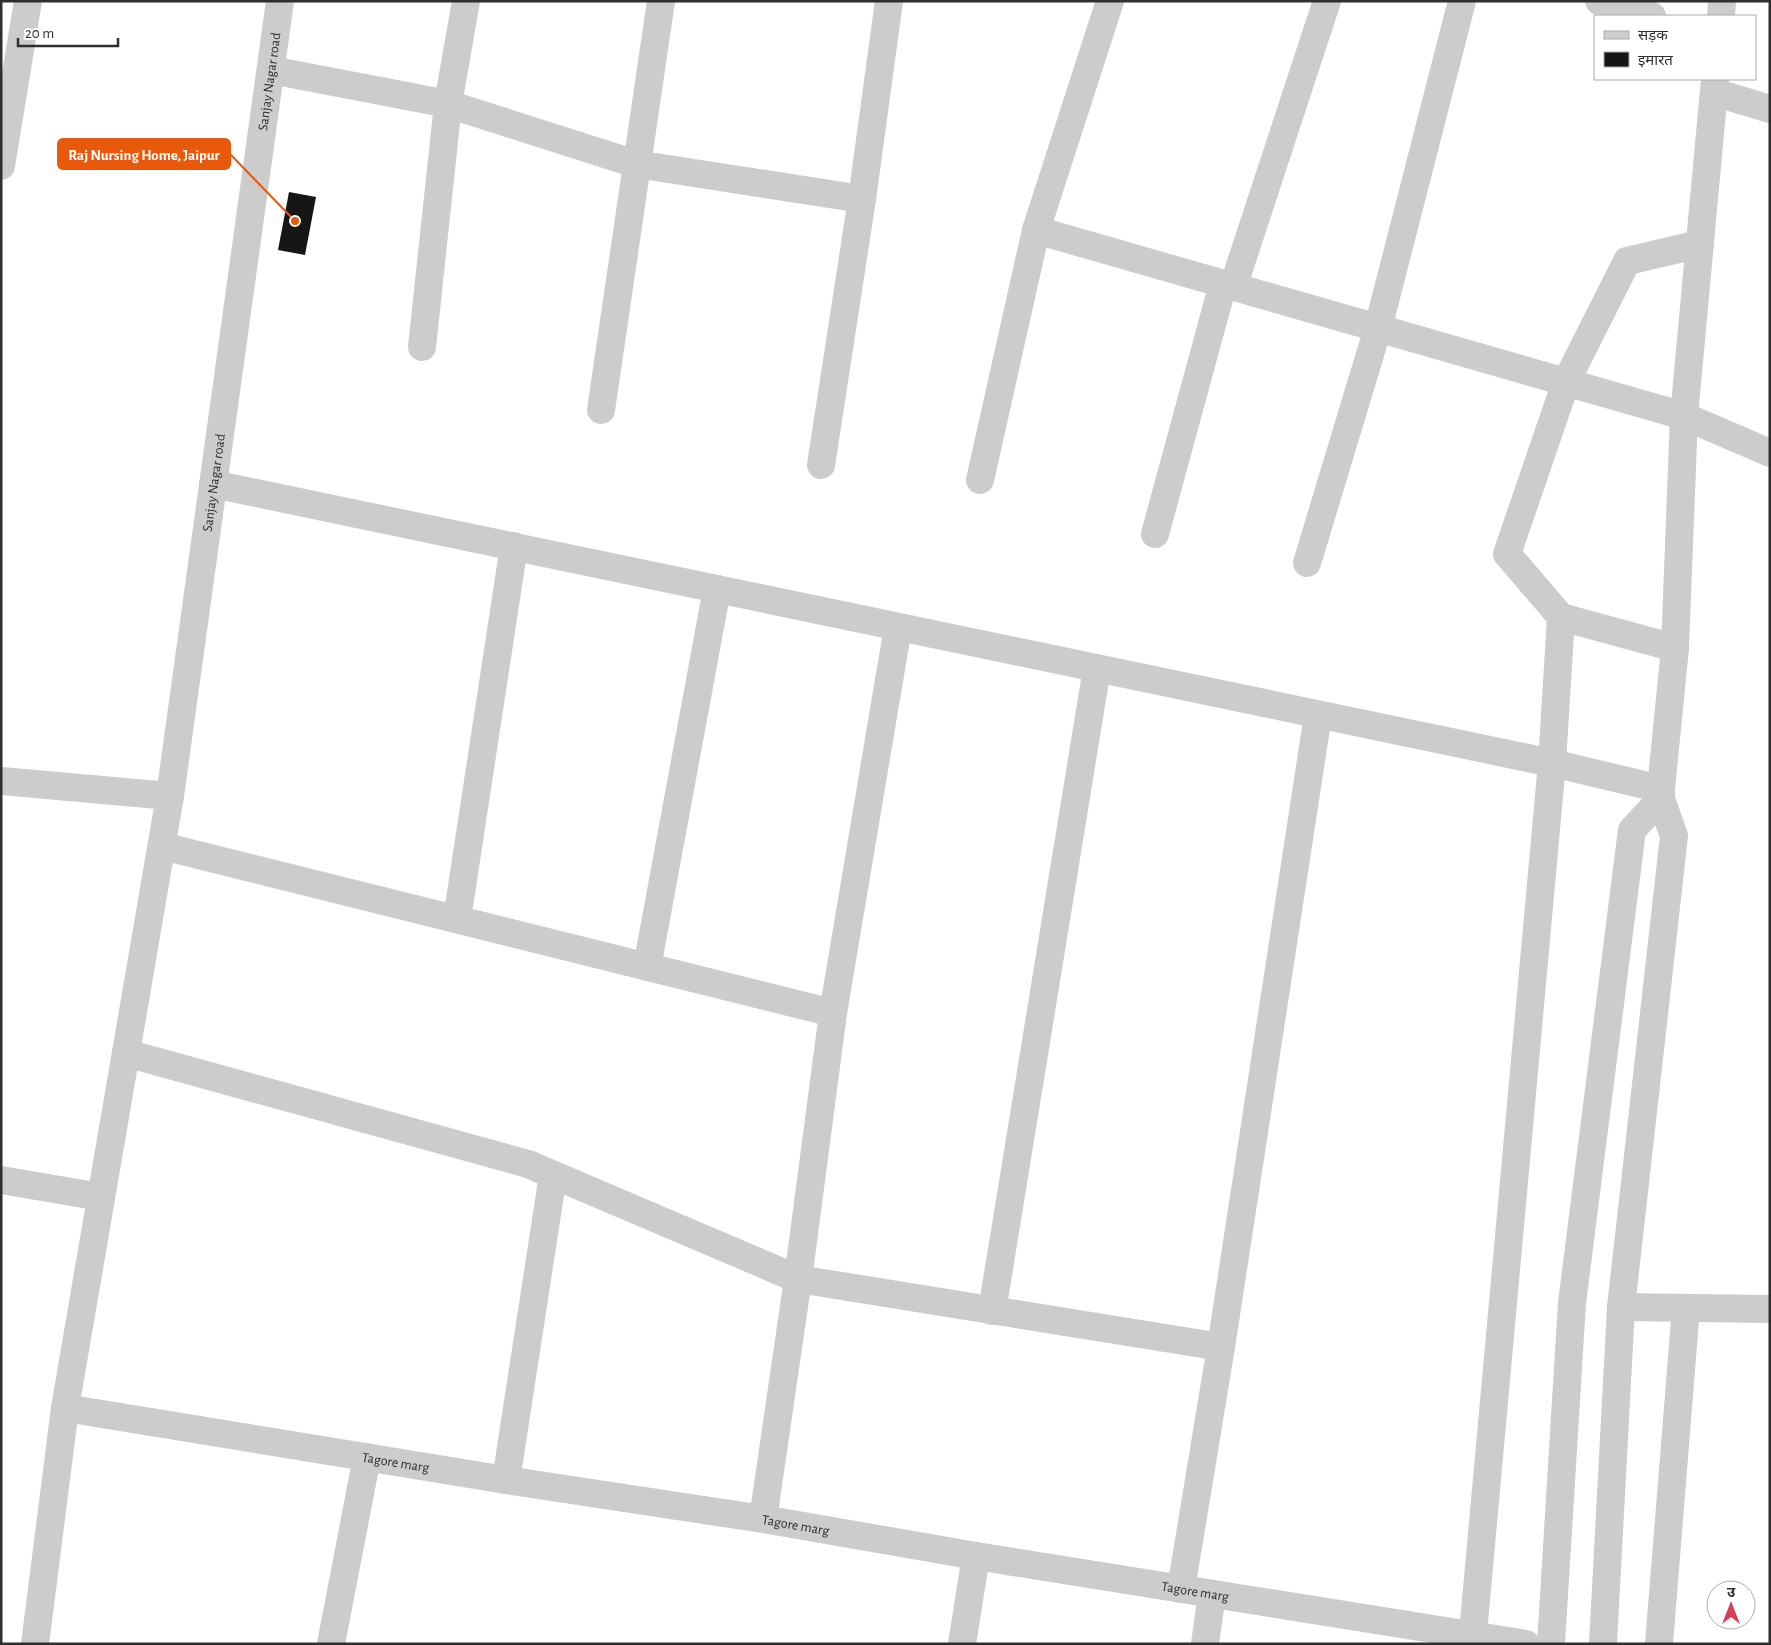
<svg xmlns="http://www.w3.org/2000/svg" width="1771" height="1645" font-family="'Alegreya Sans','Noto Sans Devanagari',sans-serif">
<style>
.building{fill:#161616}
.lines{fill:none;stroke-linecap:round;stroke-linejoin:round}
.minor{stroke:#ccc;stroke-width:28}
.tertiary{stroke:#ccc;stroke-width:28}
.labels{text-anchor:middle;stroke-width:5;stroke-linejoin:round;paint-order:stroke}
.street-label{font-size:14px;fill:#2f2f2f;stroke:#fff}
.leader{fill:none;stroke:#e8590c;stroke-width:2}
.callout-dot{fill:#e8590c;stroke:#fff;stroke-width:2}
.callout{fill:#e8590c;stroke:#e8590c;stroke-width:2}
.callout-label{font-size:15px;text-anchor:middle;font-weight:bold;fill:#fff}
</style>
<rect width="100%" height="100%" fill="#fff"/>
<polygon class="building" points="289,192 316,197 305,255 278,250"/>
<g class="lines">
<g class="minor">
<polyline points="271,70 448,104 636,164 862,199"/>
<polyline points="1714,92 1770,109"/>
<polyline points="1,166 28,1"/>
<polyline points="1036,230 1684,416 1770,453"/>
<polyline points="1233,287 1327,1"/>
<polyline points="422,347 448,104 466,1"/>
<polyline points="601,410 661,1"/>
<polyline points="821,465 862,199 889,1"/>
<polyline points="980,480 1036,230 1110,1"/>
<polyline points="213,484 1552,763 1661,789"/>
<polyline points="1155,534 1223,284"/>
<polyline points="1307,563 1378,328 1462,1"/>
<polyline points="1561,617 1675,648"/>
<polyline points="162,846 833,1013"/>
<polyline points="457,919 514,546"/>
<polyline points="647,967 717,589"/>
<polyline points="126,1053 528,1164 798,1279 1221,1347"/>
<polyline points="1,1180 101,1197"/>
<polyline points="1621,1307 1770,1309"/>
<polyline points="992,1311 1097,668"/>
<path id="s1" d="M65 1408 506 1480 763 1519 976 1556 1526 1644"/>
<polyline points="506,1480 553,1175"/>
<polyline points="763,1519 798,1279 833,1013 898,627"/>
<polyline points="1181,1589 1221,1347 1318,715"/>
<polyline points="331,1644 367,1457"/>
<polyline points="962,1644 976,1556"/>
<polyline points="1205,1644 1212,1594"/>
<polyline points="1472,1644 1552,763 1561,617 1507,554 1566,382 1627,261 1700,244"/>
<polyline points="1659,1644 1686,1308"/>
</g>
<g class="tertiary">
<polyline points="1599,1 1652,16"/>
<polyline points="1721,16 1722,1"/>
<path id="s2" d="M1 781 170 796 280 1"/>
<polyline points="35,1644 65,1408 170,796"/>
<polyline points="1551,1644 1572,1303 1632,830 1661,799"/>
<polyline points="1603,1644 1621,1307 1674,836 1661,799 1661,789 1675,648 1684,416 1715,79"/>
</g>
</g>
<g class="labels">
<g class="street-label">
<text dy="5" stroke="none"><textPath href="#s2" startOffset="891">Sanjay Nagar road</textPath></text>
<text dy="5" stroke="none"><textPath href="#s2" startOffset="486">Sanjay Nagar road</textPath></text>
<text dy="5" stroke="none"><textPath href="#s1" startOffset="335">Tagore marg</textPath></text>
<text dy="5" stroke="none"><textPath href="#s1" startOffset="740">Tagore marg</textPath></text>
<text dy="5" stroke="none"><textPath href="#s1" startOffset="1145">Tagore marg</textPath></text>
</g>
</g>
<path class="leader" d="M295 221L230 154"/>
<circle class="callout-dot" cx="295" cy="221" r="5"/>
<rect class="callout" x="58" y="139" width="172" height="30" rx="5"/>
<g class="callout-label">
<text x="144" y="160">Raj Nursing Home, Jaipur</text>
</g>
<rect width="1771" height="1645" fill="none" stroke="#2f2f2f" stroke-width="5"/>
<rect x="1594" y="15" width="162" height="65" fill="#ffffff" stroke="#acacac"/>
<rect x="1604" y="31" width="25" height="8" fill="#cccccc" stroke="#acacac"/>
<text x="1638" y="40" font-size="15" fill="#2f2f2f">सड़क</text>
<rect x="1604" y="52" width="25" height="15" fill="#161616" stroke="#acacac"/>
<text x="1638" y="65" font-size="15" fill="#2f2f2f">इमारत</text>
<g transform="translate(1731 1605)"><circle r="24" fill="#ffffff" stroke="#acacac"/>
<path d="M0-4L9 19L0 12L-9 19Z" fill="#d83f55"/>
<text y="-8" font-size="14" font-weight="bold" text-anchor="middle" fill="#2f2f2f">उ</text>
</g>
<path d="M18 38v8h100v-8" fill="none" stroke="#2f2f2f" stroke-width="2.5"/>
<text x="25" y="38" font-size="15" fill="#2f2f2f" stroke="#ffffff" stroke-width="4" paint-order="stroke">20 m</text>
</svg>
